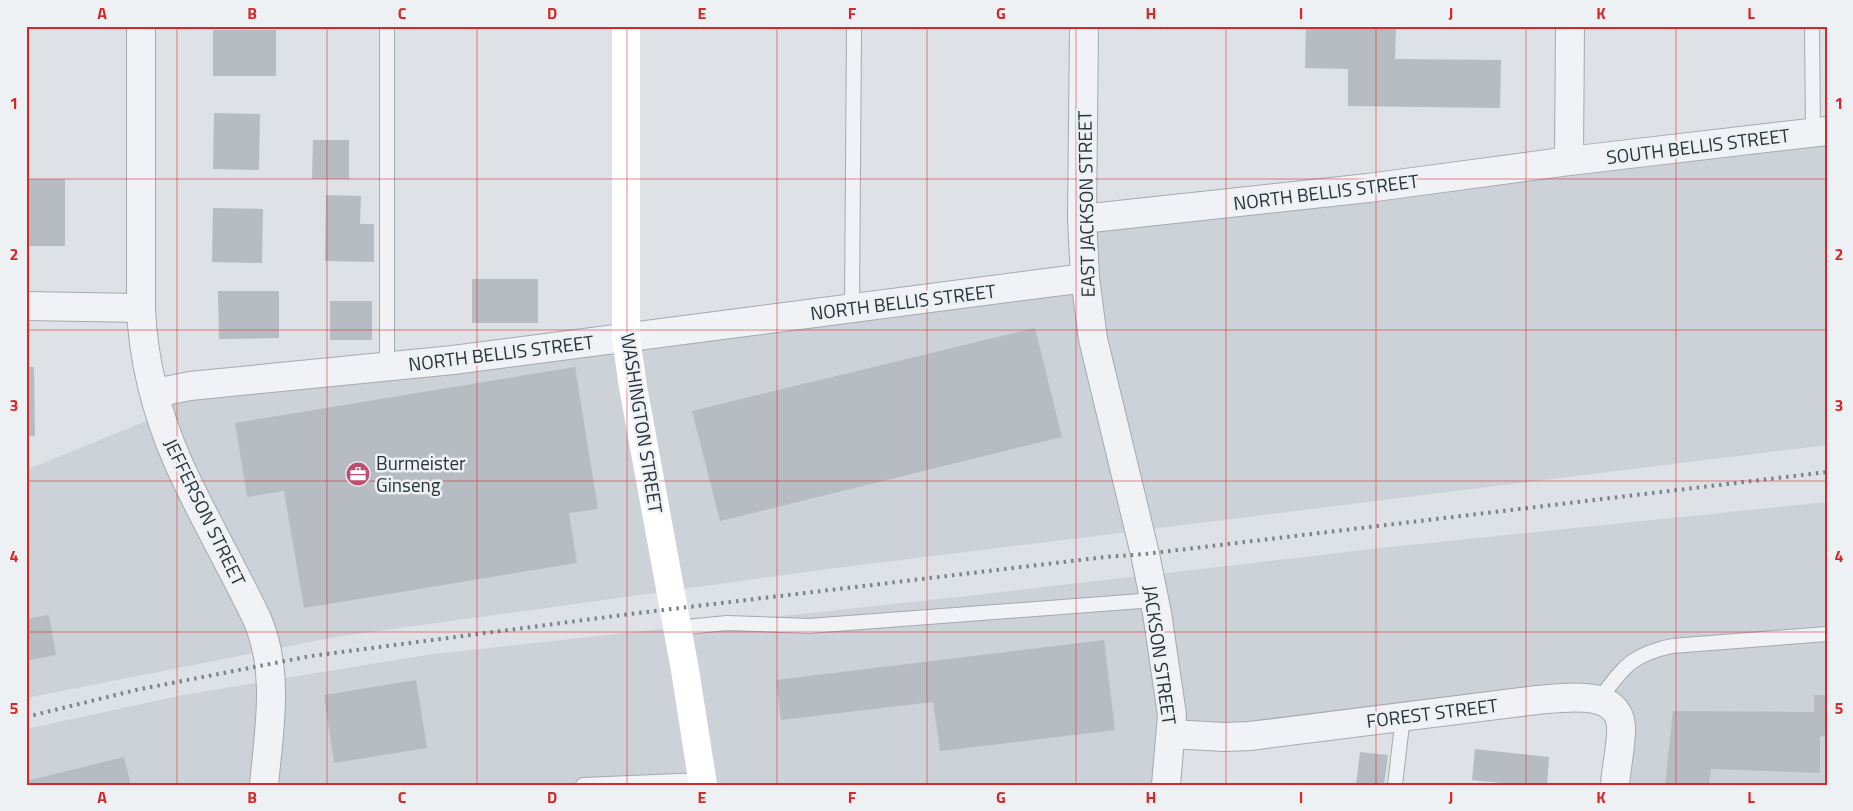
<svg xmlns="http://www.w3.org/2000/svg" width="1853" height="811" font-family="'Titillium Web',sans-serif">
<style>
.built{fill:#ccd2d7}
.building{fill:#b6bcc2}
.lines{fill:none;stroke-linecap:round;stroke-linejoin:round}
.lane-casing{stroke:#a4aaaf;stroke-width:16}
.street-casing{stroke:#a4aaaf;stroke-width:30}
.lane{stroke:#f0f2f5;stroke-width:14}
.street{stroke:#f0f2f5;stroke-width:28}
.secondary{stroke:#fff;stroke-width:28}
.rail{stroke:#79848d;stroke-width:4;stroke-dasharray:2.5 5;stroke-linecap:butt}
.grid{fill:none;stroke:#d62828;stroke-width:1;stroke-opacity:0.55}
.labels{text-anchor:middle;stroke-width:5;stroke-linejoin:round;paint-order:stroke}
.street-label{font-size:19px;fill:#29323b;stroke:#edf1f4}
.poi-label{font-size:19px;fill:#29323b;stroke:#edf1f4;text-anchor:start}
.neatline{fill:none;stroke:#d62828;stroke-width:2}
.grid-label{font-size:16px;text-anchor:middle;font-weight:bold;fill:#d62828}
</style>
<rect width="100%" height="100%" fill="#dee2e6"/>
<g class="built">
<polygon points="1827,131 1827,445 828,569 335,637 26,698 26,470 161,415 155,393 1085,278 1082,219"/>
<polygon points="1827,502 1827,785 1615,785 1613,707 1171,734 1166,785 26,785 26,729 183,695 433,654 976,595 1390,547"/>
</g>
<g class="building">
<polygon points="1306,26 1396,26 1395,59 1501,60 1500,108 1348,106 1348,69 1305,68"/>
<rect x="213" y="30" width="63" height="46"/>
<polygon points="214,113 260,114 259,170 213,169"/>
<polygon points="313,140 349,140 349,179 312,179"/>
<rect x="26" y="179" width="39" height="67"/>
<polygon points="326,195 361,196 360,224 374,224 374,262 325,261"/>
<polygon points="213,208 263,209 262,263 212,262"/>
<rect x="472" y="279" width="66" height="44"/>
<polygon points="218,291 279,291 279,338 219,339"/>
<rect x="330" y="301" width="42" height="39"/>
<polygon points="1035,328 1062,437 720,521 692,411"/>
<polygon points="26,367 34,367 35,436 26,436"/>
<polygon points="575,367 598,509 569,513 577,563 304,608 284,491 247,497 235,423"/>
<polygon points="49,615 56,655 26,661 26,619"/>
<polygon points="1104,640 1115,730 940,751 933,702 781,720 776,680"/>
<polygon points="416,680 427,748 334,763 324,695"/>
<polygon points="1814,695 1827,695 1827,737 1820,736 1820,773 1711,769 1709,785 1665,785 1673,711 1814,712"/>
<polygon points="1475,749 1549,757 1547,785 1520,785 1472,780"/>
<polygon points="1360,752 1388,755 1384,785 1356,785"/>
<polygon points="124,757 131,785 26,785 26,781"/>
</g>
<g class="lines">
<defs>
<g id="lane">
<polyline points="387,26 387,367"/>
<polyline points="1812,26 1813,132"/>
<polyline points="852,309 854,26"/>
<polyline points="676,628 727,623 809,626 1154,600"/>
<path d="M1599 700C1623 668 1630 655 1672 646L1827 634"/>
<polyline points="583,785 702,780"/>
<polyline points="1395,785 1403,716"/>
</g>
<g id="street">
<path d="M141 26V308C143 360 157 414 178 462 202 516 232 566 257 619 280 672 269 730 264 785"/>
<polyline points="1084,26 1082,219 1085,278 1093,339 1145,554 1157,613 1172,715 1166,785"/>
<polyline points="1569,161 1570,26"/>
<polyline points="1082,219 1368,188 1569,161 1827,131"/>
<polyline points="26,306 141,308"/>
<polyline points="155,393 190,386 453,360 1085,278"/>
<path d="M1171 734 1224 737 1250 736 1537 700C1563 698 1618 688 1621 726 1622 743 1616 767 1615 785"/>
</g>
</defs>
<use href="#lane" class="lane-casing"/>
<use href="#street" class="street-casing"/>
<use href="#lane" class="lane"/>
<use href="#street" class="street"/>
<polyline class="secondary" points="626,26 626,338 633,387 685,670 703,785"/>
<polyline class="rail" points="26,717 136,690 311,656 630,614 1105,557 1145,554 1827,472"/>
</g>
<path class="grid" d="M177 26V785M327 26V785M477 26V785M627 26V785M777 26V785M927 26V785M1076 26V785M1226 26V785M1376 26V785M1526 26V785M1676 26V785M26 179H1827M26 330H1827M26 481H1827M26 632H1827"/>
<defs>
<symbol id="office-disc" viewBox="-11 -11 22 22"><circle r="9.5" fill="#be4f71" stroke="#edf1f4"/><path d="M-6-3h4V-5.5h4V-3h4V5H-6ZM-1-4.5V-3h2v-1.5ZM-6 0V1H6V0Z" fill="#fff"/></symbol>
</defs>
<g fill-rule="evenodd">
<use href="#office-disc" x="344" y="460" width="28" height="28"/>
</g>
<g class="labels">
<g class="street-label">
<text transform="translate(1698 146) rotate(-7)" y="7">SOUTH BELLIS STREET</text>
<text transform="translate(1326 192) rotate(-7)" y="7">NORTH BELLIS STREET</text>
<text transform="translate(1086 204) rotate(-91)" y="7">EAST JACKSON STREET</text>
<text transform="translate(903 302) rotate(-7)" y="7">NORTH BELLIS STREET</text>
<text transform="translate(501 353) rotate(-7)" y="7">NORTH BELLIS STREET</text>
<text transform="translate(642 423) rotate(81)" y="7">WASHINGTON STREET</text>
<text transform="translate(205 512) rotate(64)" y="7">JEFFERSON STREET</text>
<text transform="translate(1160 655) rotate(82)" y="7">JACKSON STREET</text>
<text transform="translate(1432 713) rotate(-7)" y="7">FOREST STREET</text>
</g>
<g class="poi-label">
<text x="376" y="470">Burmeister<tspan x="376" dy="22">Ginseng</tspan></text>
</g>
</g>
<rect width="1853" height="811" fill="none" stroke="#edf1f4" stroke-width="55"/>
<rect x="28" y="28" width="1798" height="756" class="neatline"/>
<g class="grid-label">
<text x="102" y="19">A</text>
<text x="252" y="19">B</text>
<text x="402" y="19">C</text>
<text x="552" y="19">D</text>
<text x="702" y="19">E</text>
<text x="852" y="19">F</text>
<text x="1001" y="19">G</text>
<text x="1151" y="19">H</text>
<text x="1301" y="19">I</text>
<text x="1451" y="19">J</text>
<text x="1601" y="19">K</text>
<text x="1751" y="19">L</text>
<text x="14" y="109">1</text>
<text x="1839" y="109">1</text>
<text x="14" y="260">2</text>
<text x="1839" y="260">2</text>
<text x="14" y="411">3</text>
<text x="1839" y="411">3</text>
<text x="14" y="562">4</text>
<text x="1839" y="562">4</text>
<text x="14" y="714">5</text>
<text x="1839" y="714">5</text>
<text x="102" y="803">A</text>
<text x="252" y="803">B</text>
<text x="402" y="803">C</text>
<text x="552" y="803">D</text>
<text x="702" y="803">E</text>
<text x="852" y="803">F</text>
<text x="1001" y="803">G</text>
<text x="1151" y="803">H</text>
<text x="1301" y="803">I</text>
<text x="1451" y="803">J</text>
<text x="1601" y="803">K</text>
<text x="1751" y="803">L</text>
</g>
</svg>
